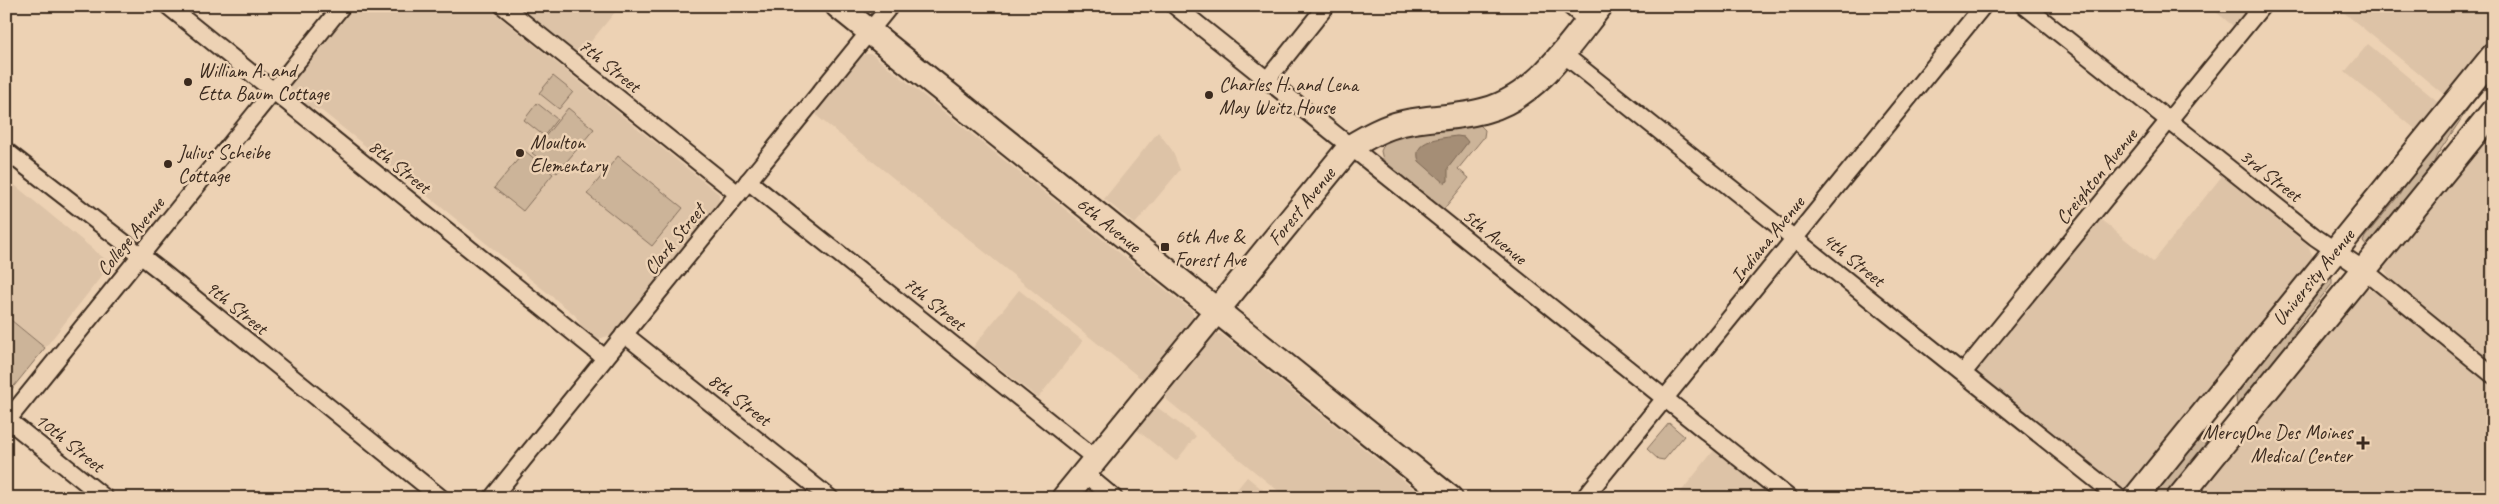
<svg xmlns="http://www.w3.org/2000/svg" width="2499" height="504" font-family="Caveat,sans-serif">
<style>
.built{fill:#ddc3a7}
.green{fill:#ccb499;stroke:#846f5c}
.water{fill:#a58e76;stroke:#7b6653}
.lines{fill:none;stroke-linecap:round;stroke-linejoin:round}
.street-casing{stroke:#3b2a1e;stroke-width:20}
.secondary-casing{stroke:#3b2a1e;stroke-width:28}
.street{stroke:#edd2b4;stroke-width:16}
.secondary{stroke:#edd2b4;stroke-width:24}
.poi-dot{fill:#3b2a1e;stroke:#edd2b4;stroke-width:2}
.labels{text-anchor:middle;stroke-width:5;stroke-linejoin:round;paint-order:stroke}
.street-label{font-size:20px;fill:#3b2a1e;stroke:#edd2b4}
.poi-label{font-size:20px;fill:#3b2a1e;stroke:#edd2b4;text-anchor:start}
</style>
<rect width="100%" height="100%" fill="#edd2b4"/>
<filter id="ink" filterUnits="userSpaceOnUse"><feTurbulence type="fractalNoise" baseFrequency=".02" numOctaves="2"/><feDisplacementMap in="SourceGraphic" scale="10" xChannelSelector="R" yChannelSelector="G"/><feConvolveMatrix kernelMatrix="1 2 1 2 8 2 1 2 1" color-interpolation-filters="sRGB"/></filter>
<g filter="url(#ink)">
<g class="built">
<polygon points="355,6 486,6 719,194 719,204 612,335 598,339 584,330 575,315 322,111 306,106 290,93 291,84"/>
<polygon points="517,6 620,6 579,56"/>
<polygon points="2209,6 2249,6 2233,26"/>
<polygon points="2336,6 2488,6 2493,10 2493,42 2447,97"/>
<polygon points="2368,44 2442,105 2419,132 2345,72"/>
<polygon points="866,54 872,54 1192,311 1195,322 1191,328 1183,330 1153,366 1152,377 1146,380 1139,377 818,117 815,111 860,57"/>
<polygon points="2493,125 2493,362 2389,277 2383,267 2384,262"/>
<polygon points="1158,132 1172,150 1180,170 1135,224 1104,199"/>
<polygon points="2222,176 2308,245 2314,259 2130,487 2121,488 1978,375 1977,370 2099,218 2153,262"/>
<polygon points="6,178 111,264 45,348 6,316"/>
<polygon points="2366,288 2376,292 2493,388 2493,498 2189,498 2361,290"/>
<polygon points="1019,290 1083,341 1038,398 973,347"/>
<polygon points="1213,334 1221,334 1425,498 1287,498 1161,395"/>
<polygon points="1154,405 1196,436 1176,461 1133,427"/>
<polygon points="1715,449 1776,498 1676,498"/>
<polygon points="1247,477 1273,498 1230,498"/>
</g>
<g class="green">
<polygon points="2493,68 2493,78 2470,106 2437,155 2427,178 2368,248 2363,242 2365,237 2400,194 2415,165"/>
<polygon points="553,76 573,92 559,109 539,93"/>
<polygon points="537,103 557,119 544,136 524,120"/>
<polygon points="568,108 594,129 557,173 532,153"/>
<polygon points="1478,123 1485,130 1484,137 1458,169 1469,178 1443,210 1383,160 1381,151 1385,142 1401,134"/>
<polygon points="525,151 553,174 523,211 494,188"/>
<polygon points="618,156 683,208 652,246 587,194"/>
<polygon points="2329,276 2332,278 2332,284 2298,326 2279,359 2239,406 2237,405 2236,397 2259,358"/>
<polygon points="6,316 45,348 6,396"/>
<polygon points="1669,423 1684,436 1664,460 1658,459 1647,449"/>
<polygon points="2204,430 2210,433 2213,440 2168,498 2150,498"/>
</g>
<path class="water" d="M1457 136 1464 137 1468 142 1448 168V181L1444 183 1419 161C1411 139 1443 138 1457 136Z"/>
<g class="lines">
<defs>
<g id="street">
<polyline points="168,6 605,358"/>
<polyline points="503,6 738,194"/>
<polyline points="1175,6 1789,498"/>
<polyline points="1570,6 1588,21"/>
<polyline points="2025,6 2315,237 2364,270 2493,375"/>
<polyline points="1562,53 2119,498"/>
<polyline points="1267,80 1326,6"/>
<polyline points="6,151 162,272 441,498"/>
<polyline points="748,181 1096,459"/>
<polyline points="624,334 830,498"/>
<polyline points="1963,373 2262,6"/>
<polyline points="8,420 105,498"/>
<polyline points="6,422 342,6"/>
<polyline points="1084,473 1114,498"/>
<polyline points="492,498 890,6"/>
<polyline points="1584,498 1983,6"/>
</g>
<g id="secondary">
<polyline points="838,6 1450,498"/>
<path d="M1064 498 1350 147C1367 137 1384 127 1403 123 1430 117 1459 118 1486 110 1537 96 1569 45 1600 6"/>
<polyline points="2135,498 2493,56"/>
<polyline points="2179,498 2493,111"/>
</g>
</defs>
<use href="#street" class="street-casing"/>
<use href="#secondary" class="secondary-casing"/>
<use href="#street" class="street"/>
<use href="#secondary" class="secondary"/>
</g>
</g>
<g class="poi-dot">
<circle cx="188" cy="82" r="5"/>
<circle cx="1209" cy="95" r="5"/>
<circle cx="520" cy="153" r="5"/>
<circle cx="168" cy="164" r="5"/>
<rect x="1160" y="242" width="10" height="10" rx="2.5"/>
<path d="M2360.5 435.5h5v5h5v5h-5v5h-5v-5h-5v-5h5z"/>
</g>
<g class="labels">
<g class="street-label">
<text transform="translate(610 65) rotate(39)" y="7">7th Street</text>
<text transform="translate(400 166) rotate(39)" y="7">8th Street</text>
<text transform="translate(2271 175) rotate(38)" y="7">3rd Street</text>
<text transform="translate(2096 176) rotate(-51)" y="7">Creighton Avenue</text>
<text transform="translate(1301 206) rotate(-51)" y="7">Forest Avenue</text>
<text transform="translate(1109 224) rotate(39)" y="7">6th Avenue</text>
<text transform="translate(130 236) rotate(-51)" y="7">College Avenue</text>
<text transform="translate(1495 236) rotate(39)" y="7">5th Avenue</text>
<text transform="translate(674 239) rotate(-51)" y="7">Clark Street</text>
<text transform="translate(1767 239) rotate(-51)" y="7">Indiana Avenue</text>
<text transform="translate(1854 259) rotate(39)" y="7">4th Street</text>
<text transform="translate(2313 277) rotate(-51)" y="7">University Avenue</text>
<text transform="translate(935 303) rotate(39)" y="7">7th Street</text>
<text transform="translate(237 307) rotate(39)" y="7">9th Street</text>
<text transform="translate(740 399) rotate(38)" y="7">8th Street</text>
<text transform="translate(70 442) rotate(39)" y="7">10th Street</text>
</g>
<g class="poi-label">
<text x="198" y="77">William A. and<tspan x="198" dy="23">Etta Baum Cottage</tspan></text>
<text x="1219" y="91">Charles H. and Lena<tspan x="1219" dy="23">May Weitz House</tspan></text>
<text x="530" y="149">Moulton<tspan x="530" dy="23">Elementary</tspan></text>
<text x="178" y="159">Julius Scheibe<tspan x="178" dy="23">Cottage</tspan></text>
<text x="1175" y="243">6th Ave &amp;<tspan x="1175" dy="23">Forest Ave</tspan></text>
<text x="2352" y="439" text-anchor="end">MercyOne Des Moines<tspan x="2352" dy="23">Medical Center</tspan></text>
</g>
</g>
<rect width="2499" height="504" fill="none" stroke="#edd2b4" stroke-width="25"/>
<rect x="12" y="12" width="2474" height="479" fill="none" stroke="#3b2a1e" stroke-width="2" filter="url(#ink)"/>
</svg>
